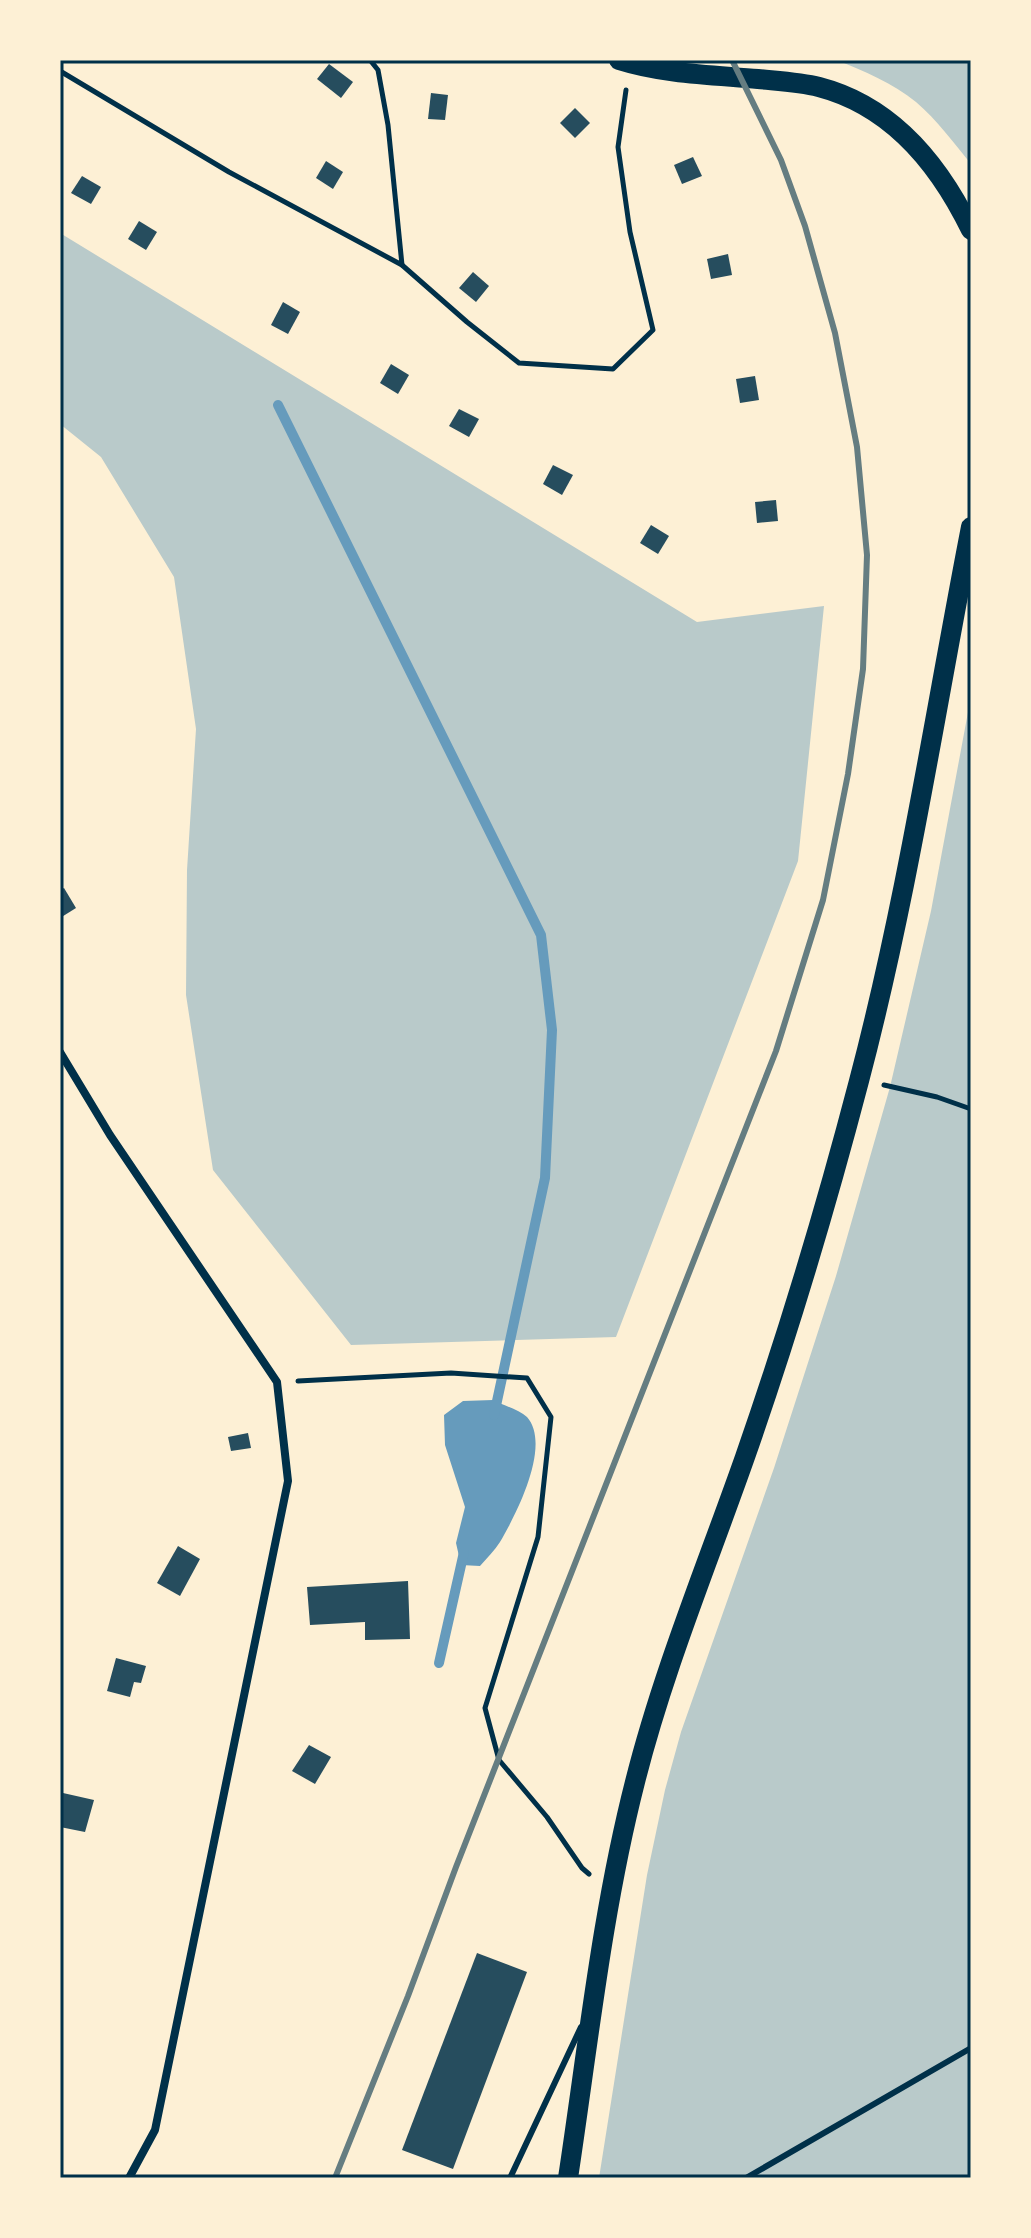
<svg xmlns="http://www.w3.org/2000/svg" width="1031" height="2238" font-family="Overpass,sans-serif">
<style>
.green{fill:#b9caca}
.water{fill:#669bbc}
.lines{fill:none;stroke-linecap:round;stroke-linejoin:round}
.stream{stroke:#669bbc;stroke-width:10}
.building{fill:#264d5e}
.path{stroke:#003049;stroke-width:5}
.service{stroke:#003049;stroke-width:6}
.minor{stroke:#003049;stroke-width:8}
.primary{stroke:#003049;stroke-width:20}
.rail{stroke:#657d81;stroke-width:6}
.neatline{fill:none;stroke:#003049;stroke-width:3}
</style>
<rect width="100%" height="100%" fill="#fdf0d5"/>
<g class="green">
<path d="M837 60H971V164C954 143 937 120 916 102 893 83 863 71 837 60Z"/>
<polygon points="60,233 697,622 824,606 798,861 616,1337 351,1345 213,1170 186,995 187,870 196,729 174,577 101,457 60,424"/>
<polygon points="971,696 971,2178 599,2178 647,1875 665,1790 681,1732 774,1468 836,1276 890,1087 931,911"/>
</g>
<path class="water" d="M493 1400C503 1405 519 1410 527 1417 552 1445 516 1515 500 1542 495 1550 487 1558 480 1566L461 1565 456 1543 465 1507 445 1445 444 1415 463 1401Z"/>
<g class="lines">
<g class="stream">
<polyline points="278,405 541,935 552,1030 545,1178 494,1415"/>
<polyline points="439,1663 464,1552"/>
</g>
</g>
<g class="building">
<polygon points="329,64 353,82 341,98 317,79"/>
<polygon points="431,93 448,95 445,120 428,119"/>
<polygon points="575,108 590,123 575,138 560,123"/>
<polygon points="693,157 702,176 682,184 674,165"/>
<polygon points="326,161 343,172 333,189 316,178"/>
<polygon points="82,176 101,187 91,204 71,193"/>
<polygon points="139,221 157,232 146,250 128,239"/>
<polygon points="728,254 732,275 711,279 707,259"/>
<polygon points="473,272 489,286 476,302 459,288"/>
<polygon points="283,302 300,312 288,334 271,325"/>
<polygon points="391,364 409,375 398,394 380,383"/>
<polygon points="755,376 759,400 740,403 736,379"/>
<polygon points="459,409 479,419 469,437 449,426"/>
<polygon points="553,465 573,475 562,495 543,484"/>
<polygon points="776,500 778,521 757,523 755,502"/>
<polygon points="651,525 669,536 658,554 640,543"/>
<polygon points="64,888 76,908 60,918 60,890"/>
<polygon points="248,1433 251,1448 231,1451 228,1437"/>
<polygon points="178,1546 200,1559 180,1596 157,1583"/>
<polygon points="408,1581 410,1639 365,1640 365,1622 310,1625 307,1587"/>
<polygon points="116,1658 146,1666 141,1683 134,1682 130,1697 107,1691"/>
<polygon points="309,1745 331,1757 315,1784 292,1771"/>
<polygon points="63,1793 94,1800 85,1832 60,1827"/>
<polygon points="477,1953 527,1972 453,2169 402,2150"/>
</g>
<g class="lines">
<g class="path">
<polyline points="370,60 378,70 388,125 402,265"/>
<polyline points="60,71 229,172 402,265 467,322 519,363 613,369 653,330 630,232 618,147 626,90"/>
<polyline points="884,1085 937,1097 971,1109"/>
<polyline points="298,1381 451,1373 527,1378 551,1417 538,1537 485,1708 499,1760 547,1817 582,1868 589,1874"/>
</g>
<g class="service">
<polyline points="510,2178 581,2027"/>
<polyline points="746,2178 971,2048"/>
</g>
<polyline class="minor" points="60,1052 110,1135 277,1382 288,1481 155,2130 129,2178"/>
<g class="primary">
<path d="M619 60C663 74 712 75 758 79 778 81 800 82 819 87 892 106 940 166 971 230"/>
<path d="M568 2178C588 2046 602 1911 635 1782 663 1671 707 1565 745 1457 788 1334 826 1207 859 1081 907 899 935 712 971 527"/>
</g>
<polyline class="rail" points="335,2178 408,1996 456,1867 776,1051 823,900 848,774 863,669 867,555 857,447 835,333 805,226 781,160 732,60"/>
</g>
<rect width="1031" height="2238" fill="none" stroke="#fdf0d5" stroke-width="124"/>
<rect x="62" y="62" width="907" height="2114" class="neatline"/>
</svg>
